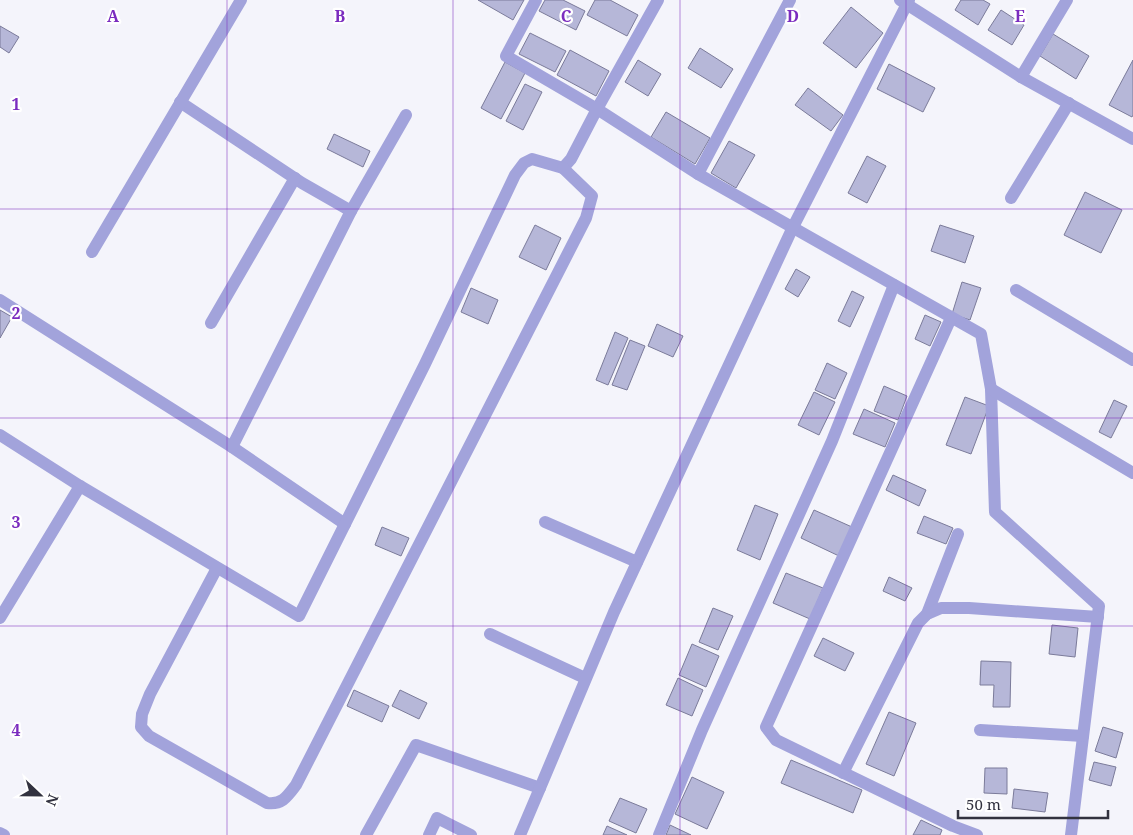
<svg xmlns="http://www.w3.org/2000/svg" width="1133" height="835" font-family="'Noto Serif',serif">
<style>
.building{fill:#b6b7d8;stroke:#7b7b9a}
.lines{fill:none;stroke-linecap:round;stroke-linejoin:round}
.street{stroke:#a2a3db;stroke-width:12}
.grid{fill:none;stroke:#7b2cbf;stroke-width:1;stroke-opacity:0.55}
.grid-label{font-size:16px;text-anchor:middle;font-weight:bold;fill:#7b2cbf;stroke:#fff;stroke-width:4.5;stroke-linejoin:round;paint-order:stroke}
</style>
<rect width="100%" height="100%" fill="#f4f4fb"/>
<g class="building">
<polygon points="478,0 524,0 513,20"/>
<polygon points="545,0 563,0 585,11 576,30 539,11"/>
<polygon points="595,0 610,0 638,15 627,36 587,15"/>
<polygon points="961,0 983,0 990,4 978,25 955,10"/>
<polygon points="851,7 883,33 856,68 823,43"/>
<polygon points="1001,10 1024,25 1012,45 988,30"/>
<polygon points="0,26 19,37 9,53 0,47"/>
<polygon points="530,33 566,51 555,72 519,54"/>
<polygon points="1053,34 1089,56 1076,79 1040,56"/>
<polygon points="700,48 733,69 721,88 688,68"/>
<polygon points="570,50 609,71 596,96 557,75"/>
<polygon points="638,60 661,74 648,96 625,82"/>
<polygon points="1133,60 1133,115 1132,117 1109,105"/>
<polygon points="505,62 525,73 501,119 481,108"/>
<polygon points="889,64 935,88 923,112 877,89"/>
<polygon points="525,84 542,92 523,130 506,121"/>
<polygon points="808,88 843,115 831,131 795,105"/>
<polygon points="666,112 710,138 695,164 651,137"/>
<polygon points="334,134 370,151 363,167 327,149"/>
<polygon points="729,141 755,155 736,188 711,173"/>
<polygon points="867,156 886,166 867,203 848,193"/>
<polygon points="1085,192 1122,210 1101,253 1064,235"/>
<polygon points="535,225 561,238 546,270 519,257"/>
<polygon points="940,225 974,236 965,263 931,251"/>
<polygon points="796,269 810,277 798,297 785,289"/>
<polygon points="962,282 981,288 970,320 952,314"/>
<polygon points="471,288 498,300 488,324 461,312"/>
<polygon points="852,291 864,297 850,327 838,321"/>
<polygon points="0,310 12,317 0,338"/>
<polygon points="925,315 941,322 930,346 915,339"/>
<polygon points="657,324 683,336 673,357 648,346"/>
<polygon points="615,332 628,338 608,385 596,380"/>
<polygon points="630,340 645,346 627,390 612,385"/>
<polygon points="827,363 847,373 835,399 815,390"/>
<polygon points="884,386 907,396 898,420 874,411"/>
<polygon points="814,392 835,402 819,435 798,425"/>
<polygon points="965,397 989,406 971,454 946,445"/>
<polygon points="1114,400 1127,406 1111,438 1099,432"/>
<polygon points="864,409 895,423 885,447 853,434"/>
<polygon points="893,475 926,490 919,506 886,490"/>
<polygon points="755,505 778,514 760,560 737,550"/>
<polygon points="814,510 852,527 839,556 801,538"/>
<polygon points="924,516 953,528 946,544 917,533"/>
<polygon points="382,527 409,538 401,556 375,545"/>
<polygon points="786,573 823,588 810,619 773,603"/>
<polygon points="889,577 912,588 905,601 883,591"/>
<polygon points="713,608 733,616 718,650 699,642"/>
<polygon points="1052,625 1078,628 1075,657 1049,654"/>
<polygon points="823,638 854,653 845,671 814,656"/>
<polygon points="692,644 719,656 706,687 679,675"/>
<polygon points="981,661 1011,662 1010,707 993,707 994,685 980,685"/>
<polygon points="678,678 703,690 692,716 666,705"/>
<polygon points="354,690 389,706 382,722 347,706"/>
<polygon points="400,690 427,703 419,719 392,706"/>
<polygon points="889,712 916,723 894,776 866,764"/>
<polygon points="1103,727 1123,733 1116,758 1095,751"/>
<polygon points="791,760 862,790 853,813 781,783"/>
<polygon points="1094,762 1116,767 1111,786 1089,780"/>
<polygon points="985,768 1007,768 1007,794 984,793"/>
<polygon points="692,777 724,792 707,829 675,814"/>
<polygon points="1014,789 1048,793 1045,812 1012,808"/>
<polygon points="620,798 647,809 636,833 609,821"/>
<polygon points="921,820 942,830 940,835 913,835"/>
<polygon points="670,825 691,835 666,835"/>
<polygon points="607,826 627,835 603,835"/>
</g>
<g class="lines">
<g class="street">
<polyline points="658,0 597,109 698,174 981,334 991,389 995,512 1099,606 1071,835"/>
<polyline points="900,0 1021,77 1133,139"/>
<polyline points="1021,77 1067,0"/>
<polyline points="180,102 302,183 351,211"/>
<polyline points="698,174 790,0"/>
<polyline points="1011,198 1069,103"/>
<polyline points="92,252 241,0"/>
<polyline points="1016,290 1133,360"/>
<polyline points="0,300 232,447 345,524"/>
<polyline points="951,318 766,727 776,740 953,826 977,835"/>
<polyline points="211,323 295,178"/>
<polyline points="991,389 1133,473"/>
<polyline points="0,435 80,486 299,616 425,364 515,175 524,163 532,159 563,168 571,159 597,109 506,56 536,0"/>
<polyline points="232,447 351,211 406,115"/>
<polyline points="545,522 637,562"/>
<path d="M217 568 150 694 142 714 141 727 149 736 267 803C282 805 287 797 296 785L586 218 592 196 563 168"/>
<polyline points="927,614 958,534"/>
<polyline points="0,618 80,486"/>
<polyline points="490,634 585,678"/>
<polyline points="980,730 1083,736"/>
<polyline points="843,773 918,623 927,614 941,608 969,608 1098,617"/>
<polyline points="0,833 4,835"/>
<polyline points="366,835 416,745 540,788 614,612 793,227 909,0"/>
<polyline points="429,835 437,818 471,835"/>
<polyline points="520,835 540,788"/>
<polyline points="659,835 702,730 832,441 894,285"/>
</g>
</g>
<path class="grid" d="M227 0V835M453 0V835M680 0V835M906 0V835M0 209H1133M0 418H1133M0 626H1133"/>
<g class="grid-label">
<text x="113" y="22">A</text>
<text x="340" y="22">B</text>
<text x="566" y="22">C</text>
<text x="793" y="22">D</text>
<text x="1020" y="22">E</text>
<text x="16" y="110">1</text>
<text x="16" y="319">2</text>
<text x="16" y="528">3</text>
<text x="16" y="736">4</text>
</g>
<g transform="translate(40 795) rotate(112)" stroke="#ffffff" stroke-width="4" paint-order="stroke">
<path d="M0-4L9 19L0 12L-9 19Z" fill="#32323f"/>
<text y="-8" font-size="14" font-weight="bold" text-anchor="middle" fill="#32323f">N</text>
</g>
<path d="M958 810v8h150v-8" fill="none" stroke="#32323f" stroke-width="2.5"/>
<text x="966" y="810" font-size="15" fill="#32323f" stroke="#ffffff" stroke-width="4" paint-order="stroke">50 m</text>
</svg>
